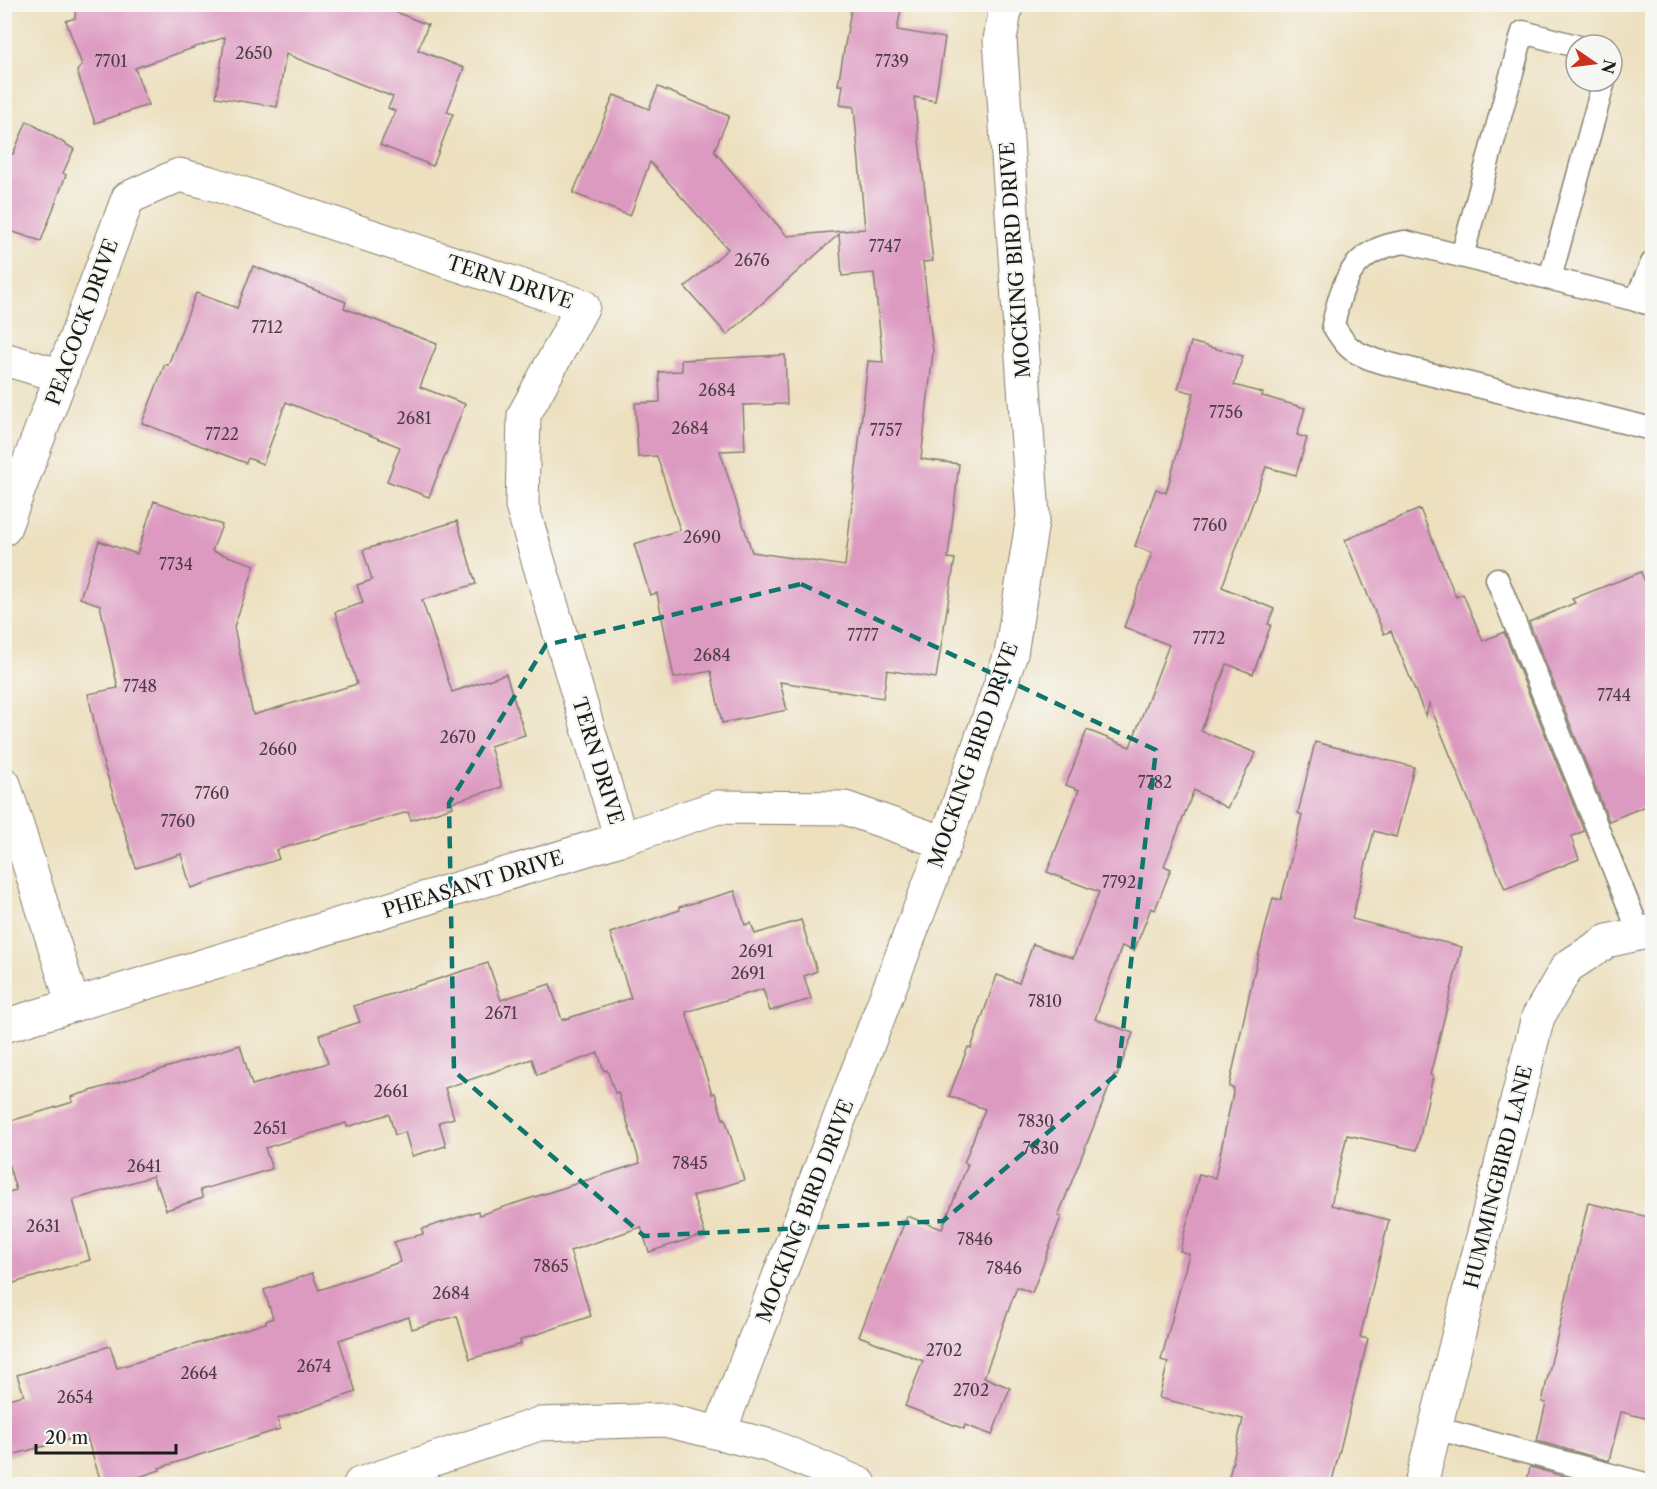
<svg xmlns="http://www.w3.org/2000/svg" width="1657" height="1489" font-family="'Libre Caslon Text',serif">
<style>
.building{fill:#dd9ac1}
.lines{fill:none;stroke-linecap:round;stroke-linejoin:round}
.service-casing{stroke:#847e6e;stroke-width:25}
.minor-casing{stroke:#847e6e;stroke-width:35}
.tertiary-casing{stroke:#847e6e;stroke-width:35}
.service{stroke:#fff;stroke-width:22}
.minor{stroke:#fff;stroke-width:33}
.tertiary{stroke:#fff;stroke-width:33}
.marked{fill:none;stroke:#0f766e;stroke-width:4.5;stroke-dasharray:12 8;stroke-linejoin:round}
.labels{text-anchor:middle;stroke-width:4.5;stroke-linejoin:round;paint-order:stroke}
.number-label{font-size:16px;fill:#4c3c45}
.street-label{font-size:20px;fill:#1c1c1c;stroke:#f6f6f2}
</style>
<rect width="100%" height="100%" fill="#f6f6f2"/>
<filter id="ink" filterUnits="userSpaceOnUse"><feTurbulence type="fractalNoise" baseFrequency=".0167" numOctaves="2"/><feDisplacementMap in="SourceGraphic" scale="12" xChannelSelector="R" yChannelSelector="G"/><feConvolveMatrix kernelMatrix="1 2 1 2 8 2 1 2 1" color-interpolation-filters="sRGB"/></filter>
<filter id="wash" filterUnits="userSpaceOnUse"><feTurbulence type="fractalNoise" baseFrequency=".008" numOctaves="4" result="noise"/><feDisplacementMap in="SourceGraphic" scale="24" xChannelSelector="R" yChannelSelector="G"/><feGaussianBlur stdDeviation="1.35" result="paint"/><feColorMatrix in="noise" values="0 0 0 0 0 0 0 0 0 0 0 0 0 0 0 0 0 1.4 0 .05"/><feComposite in="paint" operator="in"/></filter>
<g filter="url(#wash)">
<rect width="100%" height="100%" fill="#ede0bf"/>
<g id="blocks">
<g class="building">
<polygon points="76,4 332,4 374,11 376,4 428,25 418,50 464,68 447,112 453,114 433,166 380,145 395,111 388,108 393,97 286,54 277,107 216,97 225,37 135,68 148,105 95,123 77,71 82,65 66,21 75,18"/>
<polygon points="852,4 902,4 897,30 945,38 935,101 914,97 933,261 923,262 933,352 921,459 959,464 948,558 955,559 936,678 887,670 883,698 780,682 787,710 722,723 711,671 674,678 657,593 650,595 634,544 680,530 657,456 638,457 635,403 660,402 659,372 682,371 681,360 785,355 787,404 743,405 745,450 720,451 752,552 845,566 868,361 883,362 874,273 842,276 839,234 727,335 685,287 728,249 650,162 630,216 573,193 614,95 649,109 658,87 729,116 714,151 787,236 865,229 854,107 840,105 843,85 838,85"/>
<polygon points="27,121 74,149 63,173 66,175 41,241 4,229 4,151 13,154"/>
<polygon points="253,266 346,302 344,308 437,344 420,387 465,404 429,497 387,481 400,447 286,402 263,464 248,458 246,463 142,423 165,364 168,365 196,293 237,308"/>
<polygon points="1191,342 1243,356 1234,385 1263,393 1262,396 1305,408 1297,435 1307,438 1296,475 1266,467 1222,587 1274,609 1268,624 1271,625 1253,674 1227,664 1201,731 1256,753 1227,808 1194,790 1164,866 1171,869 1155,910 1151,908 1134,951 1122,946 1095,1019 1133,1033 1117,1076 1114,1075 1058,1216 1061,1217 1032,1293 1017,1287 984,1377 1010,1388 992,1435 965,1425 964,1429 905,1406 923,1361 859,1336 907,1216 942,1229 968,1164 964,1163 985,1109 949,1096 968,1047 971,1048 997,975 1019,983 1033,944 1073,958 1099,892 1047,872 1079,790 1066,785 1087,730 1130,747 1169,645 1124,627 1152,553 1135,546 1156,489 1166,493 1194,393 1178,389"/>
<polygon points="154,501 222,525 212,551 255,565 234,627 253,715 357,684 335,612 363,603 357,585 372,580 363,550 457,521 476,584 422,600 452,692 506,674 525,735 490,746 502,787 452,802 453,807 411,820 408,812 276,850 279,859 191,888 181,854 136,868 103,762 88,694 118,688 100,605 80,598 99,541 137,554"/>
<polygon points="1420,509 1456,597 1463,594 1483,641 1504,632 1584,831 1571,837 1579,859 1505,889 1429,703 1426,717 1391,631 1384,634 1345,540"/>
<polygon points="1641,572 1653,602 1653,803 1609,821 1529,622 1575,603 1572,599"/>
<polygon points="1315,742 1414,767 1396,837 1374,831 1352,919 1462,947 1430,1075 1433,1076 1417,1150 1347,1135 1331,1205 1389,1220 1360,1337 1368,1339 1331,1485 1227,1485 1243,1419 1159,1398 1168,1362 1161,1360 1189,1254 1180,1251 1199,1174 1215,1178 1234,1088 1229,1087 1253,977 1273,898 1281,900 1302,815 1298,813"/>
<polygon points="735,891 745,925 751,923 755,934 801,920 817,971 804,976 811,999 770,1011 763,989 686,1012 712,1094 715,1093 723,1119 725,1118 744,1180 693,1196 705,1234 649,1252 641,1227 570,1251 591,1316 520,1340 521,1344 470,1359 457,1316 412,1329 409,1317 339,1340 356,1392 277,1419 280,1429 159,1468 160,1470 115,1485 102,1485 86,1435 4,1457 4,1400 24,1395 17,1375 110,1346 117,1368 266,1323 266,1321 273,1318 264,1290 312,1273 319,1290 400,1262 394,1242 423,1234 422,1229 478,1211 479,1215 640,1163 618,1092 615,1093 607,1070 604,1071 598,1053 537,1075 532,1059 445,1088 454,1118 439,1122 446,1146 412,1156 405,1132 395,1135 389,1114 347,1127 346,1123 265,1148 272,1169 200,1190 203,1198 166,1210 158,1186 156,1187 153,1176 73,1200 90,1260 4,1286 4,1193 16,1190 4,1150 4,1123 73,1102 71,1097 240,1045 252,1085 328,1063 319,1035 360,1022 354,1006 488,963 501,1000 550,984 562,1020 631,998 610,933 680,910 679,907"/>
<polygon points="1588,1203 1653,1218 1653,1420 1621,1412 1609,1461 1537,1441 1546,1403 1542,1402"/>
<polygon points="1530,1467 1594,1485 1526,1485"/>
</g>
</g>
</g>
<g filter="url(#ink)">
<use href="#blocks" fill-opacity="0" stroke="#847e6e" stroke-width="1.5"/>
<g class="lines">
<defs>
<g id="service">
<polyline points="1462,256 1523,32 1576,46"/>
<polyline points="1652,263 1636,300 1652,304"/>
<polyline points="1550,278 1604,81"/>
<path d="M1636 300 1405 242C1353 249 1343 279 1333 325 1347 349 1352 352 1377 361L1652 429"/>
<polyline points="1497,579 1640,934"/>
<polyline points="1435,1428 1645,1484"/>
</g>
<g id="minor">
<polyline points="4,359 62,376"/>
<polyline points="4,529 128,198 179,175 211,183 583,306 524,415 522,506 621,839"/>
<polyline points="4,784 73,1005"/>
<polyline points="4,1026 621,839 718,807 845,808 945,843"/>
<polyline points="360,1484 539,1424 665,1420 719,1433"/>
<polyline points="1421,1484 1538,1017 1567,967 1607,941 1652,931"/>
</g>
<polyline id="tertiary" points="860,1484 771,1446 719,1433 945,843 1011,654 1033,516 1000,40 1006,4"/>
</defs>
<use href="#service" class="service-casing"/>
<use href="#minor" class="minor-casing"/>
<use href="#tertiary" class="tertiary-casing"/>
<use href="#service" class="service"/>
<use href="#minor" class="minor"/>
<use href="#tertiary" class="tertiary"/>
</g>
</g>
<path class="marked" d="M801 584 1156 750 1118 1073 943 1221 644 1236 454 1071 449 803 546 645Z"/>
<g class="labels">
<g class="number-label">
<text x="254" y="59">2650</text>
<text x="111" y="67">7701</text>
<text x="892" y="67">7739</text>
<text x="885" y="252">7747</text>
<text x="752" y="266">2676</text>
<text x="267" y="333">7712</text>
<text x="717" y="396">2684</text>
<text x="1226" y="418">7756</text>
<text x="414" y="424">2681</text>
<text x="690" y="434">2684</text>
<text x="886" y="436">7757</text>
<text x="222" y="440">7722</text>
<text x="1210" y="531">7760</text>
<text x="702" y="543">2690</text>
<text x="176" y="570">7734</text>
<text x="863" y="641">7777</text>
<text x="1209" y="644">7772</text>
<text x="712" y="661">2684</text>
<text x="140" y="692">7748</text>
<text x="1614" y="701">7744</text>
<text x="458" y="743">2670</text>
<text x="278" y="755">2660</text>
<text x="1155" y="788">7782</text>
<text x="212" y="799">7760</text>
<text x="178" y="827">7760</text>
<text x="1119" y="888">7792</text>
<text x="756" y="957">2691</text>
<text x="748" y="979">2691</text>
<text x="1045" y="1007">7810</text>
<text x="501" y="1019">2671</text>
<text x="391" y="1097">2661</text>
<text x="1036" y="1127">7830</text>
<text x="270" y="1134">2651</text>
<text x="1041" y="1154">7830</text>
<text x="690" y="1169">7845</text>
<text x="144" y="1172">2641</text>
<text x="43" y="1232">2631</text>
<text x="975" y="1245">7846</text>
<text x="551" y="1272">7865</text>
<text x="1004" y="1274">7846</text>
<text x="451" y="1299">2684</text>
<text x="944" y="1356">2702</text>
<text x="314" y="1372">2674</text>
<text x="199" y="1379">2664</text>
<text x="971" y="1396">2702</text>
<text x="75" y="1403">2654</text>
</g>
<g class="street-label">
<text transform="translate(1015 260) rotate(-94)" y="7">MOCKING BIRD DRIVE</text>
<text transform="translate(510 282) rotate(18)" y="7">TERN DRIVE</text>
<text transform="translate(82 322) rotate(-70)" y="7">PEACOCK DRIVE</text>
<text transform="translate(973 755) rotate(-71)" y="7">MOCKING BIRD DRIVE</text>
<text transform="translate(598 761) rotate(73)" y="7">TERN DRIVE</text>
<text transform="translate(473 884) rotate(-17)" y="7">PHEASANT DRIVE</text>
<text transform="translate(1498 1177) rotate(-76)" y="7">HUMMINGBIRD LANE</text>
<text transform="translate(805 1211) rotate(-69)" y="7">MOCKING BIRD DRIVE</text>
</g>
</g>
<rect width="1657" height="1489" fill="none" stroke="#f6f6f2" stroke-width="24"/>
<g transform="translate(1594 63) rotate(104)"><circle r="28" fill="#f6f6f2" stroke="#9f9f9c" stroke-width="1.5"/>
<path d="M0-4.5L10 22L0 15L-10 22Z" fill="#c8321e"/>
<text y="-9" font-size="16" font-weight="bold" text-anchor="middle" fill="#1c1c1c">N</text>
</g>
<path d="M36 1444v9h140v-9" fill="none" stroke="#1c1c1c" stroke-width="3"/>
<text x="45" y="1444" font-size="18" fill="#1c1c1c" stroke="#f6f6f2" stroke-width="4.5" paint-order="stroke">20 m</text>
</svg>
